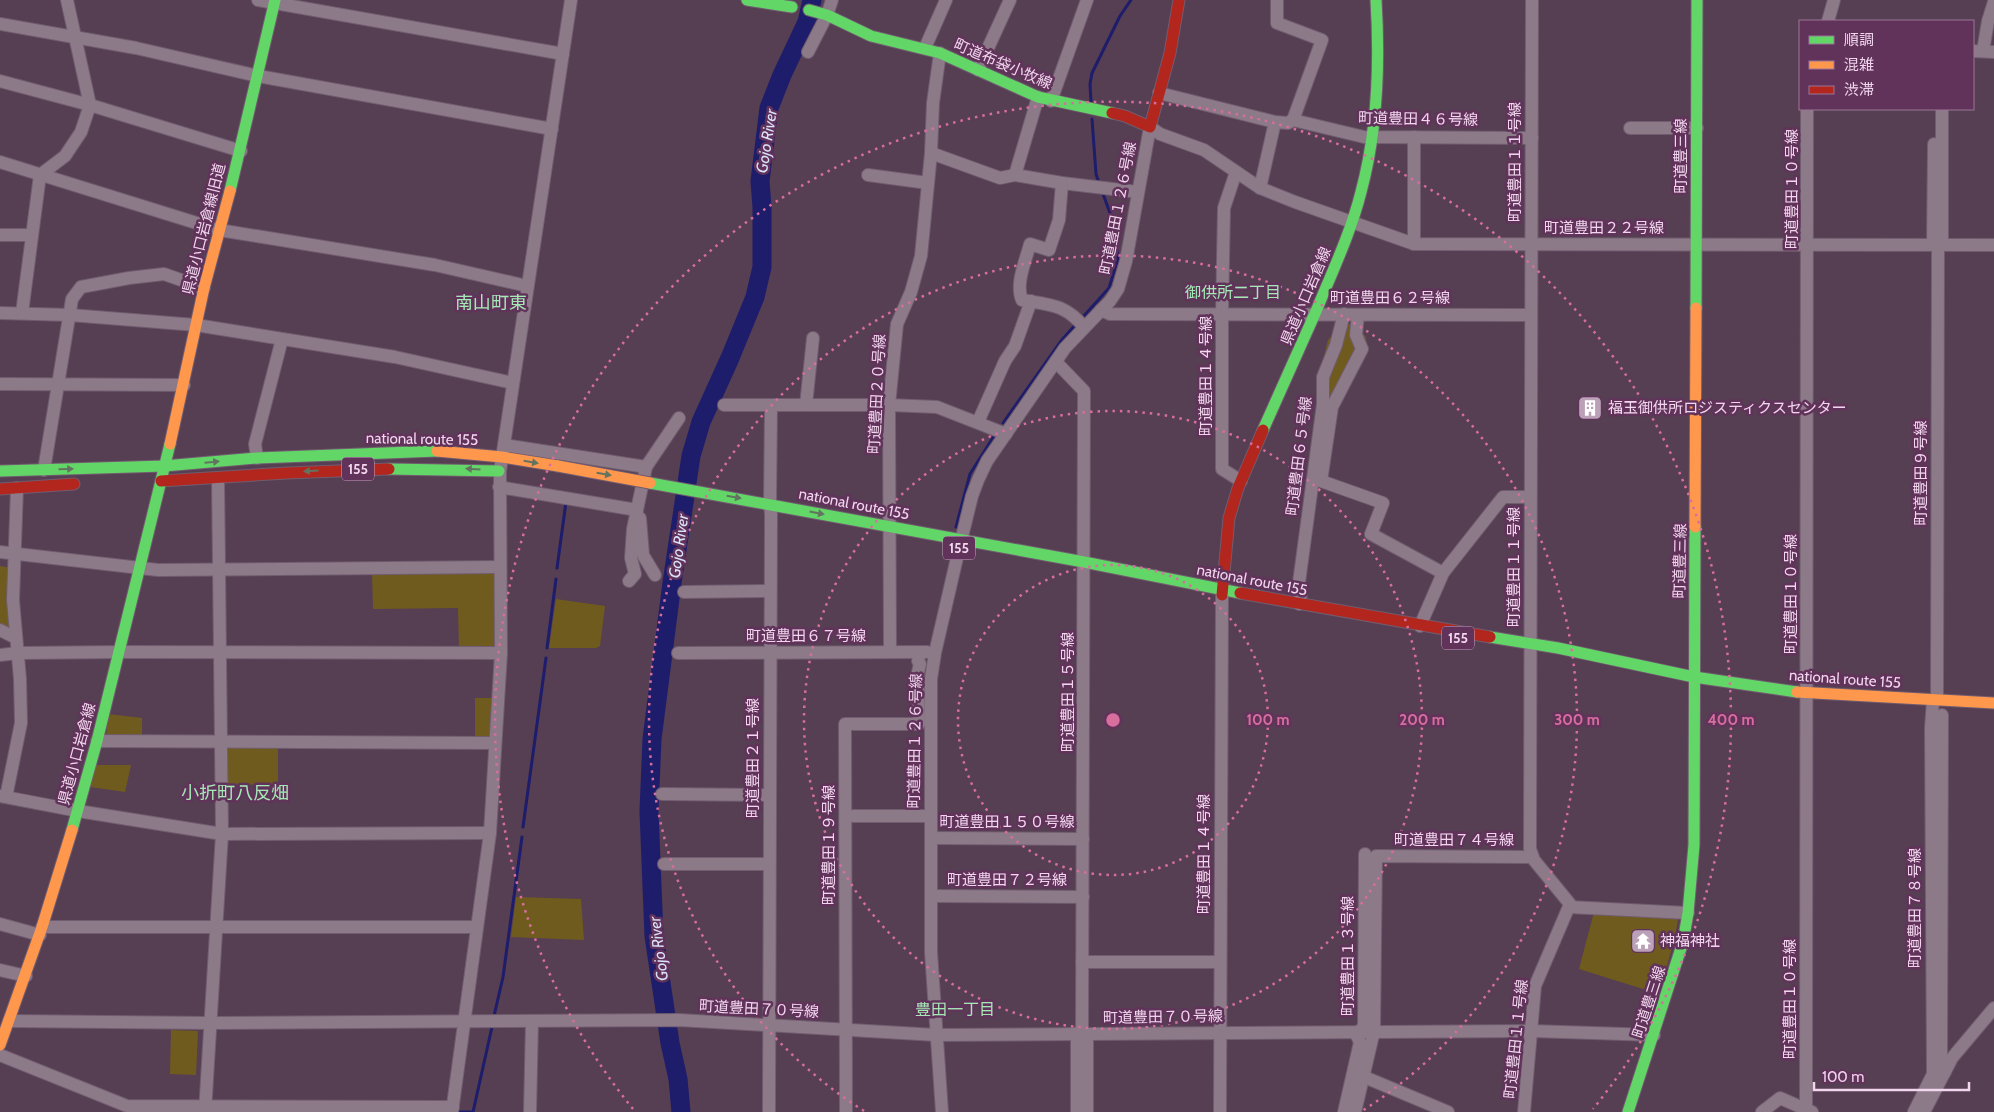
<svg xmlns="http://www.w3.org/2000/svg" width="1994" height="1112" font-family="Cabin,'Noto Sans JP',sans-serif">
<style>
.green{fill:#705b1f}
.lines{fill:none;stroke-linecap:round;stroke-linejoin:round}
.stream{stroke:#1d1d6c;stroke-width:3}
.river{stroke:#1d1d6c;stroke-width:19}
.street-casing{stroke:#715c6f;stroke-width:14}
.fast-casing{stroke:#715c6f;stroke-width:13}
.slow-casing{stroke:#715c6f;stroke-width:13}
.jam-casing{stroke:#715c6f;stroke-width:13}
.street{stroke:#8c7a89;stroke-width:12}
.fast{stroke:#63d668;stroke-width:11}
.slow{stroke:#ff974d;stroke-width:11}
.jam{stroke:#b3261e;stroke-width:11}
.slow-bridge-casing{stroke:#715c6f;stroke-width:13;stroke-linecap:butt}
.slow-bridge{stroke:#ff974d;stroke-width:11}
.oneway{fill:#627460}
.ring{fill:none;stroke:#d86e9d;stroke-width:2.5;stroke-dasharray:2.5 5}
.labels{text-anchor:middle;stroke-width:5;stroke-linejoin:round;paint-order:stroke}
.shield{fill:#61335b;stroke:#c6a5c2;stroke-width:1}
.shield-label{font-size:14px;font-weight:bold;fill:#f2d6ee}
.street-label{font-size:15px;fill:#f2d6ee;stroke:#61335b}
.poi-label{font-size:15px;fill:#f2d6ee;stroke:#61335b;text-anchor:start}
.water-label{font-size:16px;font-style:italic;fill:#dae2fa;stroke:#61335b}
.neighbourhood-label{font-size:16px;fill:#a4e9b5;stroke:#61335b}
.quarter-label{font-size:18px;fill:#a4e9b5;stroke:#61335b}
.centre{fill:#d86e9d;stroke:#61335b;stroke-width:2.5}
.ring-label{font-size:15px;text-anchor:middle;font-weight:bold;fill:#d86e9d;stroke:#61335b;stroke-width:5;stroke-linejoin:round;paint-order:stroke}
</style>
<rect width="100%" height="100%" fill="#563e53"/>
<g class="green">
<polygon points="1353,322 1366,337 1367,352 1347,389 1330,394 1323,381 1323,360 1328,340 1336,331"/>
<polygon points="0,566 12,568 12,633 0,628"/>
<polygon points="493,570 496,574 497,645 493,649 459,649 458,608 373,609 372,571"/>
<polygon points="556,599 605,606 600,646 596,648 549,648"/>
<polygon points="475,698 494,698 492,737 475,740"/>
<polygon points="108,714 142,718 142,739 106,738"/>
<polygon points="229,747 278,747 278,784 226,785 226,749"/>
<polygon points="96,765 131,765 125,792 90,787"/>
<polygon points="516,897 581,899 584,940 511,937"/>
<polygon points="1594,912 1675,916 1678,920 1674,941 1659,994 1579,969"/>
<polygon points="171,1030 198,1031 196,1075 170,1074"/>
</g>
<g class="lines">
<g class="stream">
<polyline points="1091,102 1090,84 1092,73 1120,16 1131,0"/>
<polyline points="1092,119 1096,174 1099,183"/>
<polyline points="1082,318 1109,288 1118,259 1117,250 1112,240 1110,213 1102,191"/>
<polyline points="1003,423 1061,341 1076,324"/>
<polyline points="956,527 970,474 994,436"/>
<polyline points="557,568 566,502"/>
<polyline points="547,648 556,579"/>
<polyline points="523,827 546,658"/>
<polyline points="494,1016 503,977 522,837"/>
<polyline points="457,1112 473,1112 492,1027"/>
</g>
<polyline class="river" points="681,1112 678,1079 670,1043 654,936 649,811 652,739 672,583 691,456 701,422 730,358 755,297 762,267 762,207 760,181 769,108 782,75 807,22 812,0"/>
<defs>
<g id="street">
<polyline points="258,0 563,54"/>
<polyline points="1277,0 1277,23 1322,40 1293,120"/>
<polyline points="1828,21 1834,0"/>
<polyline points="0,24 136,48 258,76 552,129"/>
<polyline points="925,48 946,0"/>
<polyline points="1973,51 1994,52"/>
<polyline points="1983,51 1988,21 1994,2"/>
<polyline points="808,52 827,15 832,0"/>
<polyline points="978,70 1010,0"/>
<polyline points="0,81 90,105 241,151"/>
<polyline points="1159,93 1275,122 1288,123 1293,120 1364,137 1532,138"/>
<polyline points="1038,97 1015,175 1062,183 1138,192"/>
<polyline points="1051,101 1087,0"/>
<polyline points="1630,128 1697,128"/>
<polyline points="1414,137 1414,244"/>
<polyline points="931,153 1000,178 1015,175"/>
<polyline points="0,162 219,230 435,265 527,286"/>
<polyline points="1236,172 1224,208 1222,314 1222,469 1241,481"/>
<polyline points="868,175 928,183"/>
<path d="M1062 183 1059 220 1049 250 1030 244C1026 260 1015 284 1022 300 1050 305 1065 304 1084 327"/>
<polyline points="1260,188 1275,122"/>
<polyline points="0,235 31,235"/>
<polyline points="1933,245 1934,144"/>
<polyline points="1942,245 1942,109"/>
<polyline points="1101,310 1110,314 1531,315"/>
<polyline points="0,313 70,315 196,325 395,357 513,383"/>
<polyline points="22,313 40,175 65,156 81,132 90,105 67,0"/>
<polyline points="1358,315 1356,335 1362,349 1332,407 1321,481 1383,503 1371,534 1443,573"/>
<polyline points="1056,362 1084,391 1082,1034"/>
<polyline points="0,384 184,385"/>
<polyline points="724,405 889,405 937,407 1006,434"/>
<polyline points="806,405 813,338"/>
<polyline points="978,422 1005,361 1015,346 1031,301"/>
<polyline points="504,445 646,467"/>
<polyline points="257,458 255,444 282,339"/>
<polyline points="44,470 72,299 81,287 129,278 164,274 204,288"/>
<polyline points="499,487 637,510"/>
<polyline points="640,518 643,555 655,575"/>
<polyline points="0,552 158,570 500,567"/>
<polyline points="629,581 635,574 631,558 633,529 646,467 679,418"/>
<polyline points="684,592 770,591"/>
<polyline points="1299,604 1301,595 1298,590 1323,404 1323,377 1336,345 1344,314"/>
<polyline points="1420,626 1443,573 1503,497 1530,497"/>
<polyline points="0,630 16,638"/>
<polyline points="890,652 889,405 897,324 911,292 921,256 931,153 933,103 940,53"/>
<polyline points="678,653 927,652"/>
<polyline points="0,655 18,653 119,652 501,653"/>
<polyline points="1937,700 1938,245"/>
<polyline points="1942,715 1941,1065 1945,1072"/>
<polyline points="97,741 495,743"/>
<polyline points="662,794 769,795"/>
<polyline points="0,796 78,811 222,834 490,833"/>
<polyline points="6,797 21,723 20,679 13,600 17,488"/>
<polyline points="853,816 931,816"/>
<polyline points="931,838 1083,839"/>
<polyline points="664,864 769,864"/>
<polyline points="931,896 1083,897"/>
<polyline points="1569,907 1688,913"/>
<polyline points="0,924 40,935"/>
<polyline points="42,927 477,927"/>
<polyline points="1082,962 1220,962"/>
<polyline points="0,970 26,976"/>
<polyline points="9,1021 210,1023 679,1020 936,1035 1532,1031 1654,1035"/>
<polyline points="1077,1033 1077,1112"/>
<polyline points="0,1055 127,1106 453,1107"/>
<polyline points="1362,1076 1448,1112"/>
<polyline points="1806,1109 1807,109"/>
<polyline points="205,1112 222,834 218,478"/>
<polyline points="452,1112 490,833 501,653 500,471 571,0"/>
<polyline points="530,1112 532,1021"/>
<polyline points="769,1112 771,514 770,504 771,405"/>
<polyline points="846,1112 845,724 919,724 918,672 920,664 918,661 920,652"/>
<polyline points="942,1112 931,952 931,679 935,653 959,549 972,496 978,480 987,461 1065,348 1110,301 1118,289 1126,261 1150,127 1160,134 1204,150 1260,188 1295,202 1414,244 1994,245"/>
<polyline points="1087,1112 1087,1034"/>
<polyline points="1220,1112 1222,595"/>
<polyline points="1344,1112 1360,1042 1356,1034 1364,1027 1365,854"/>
<polyline points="1355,1112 1374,1031 1376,856 1532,857"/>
<polyline points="1524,1112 1535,986 1570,904 1534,860 1530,849 1532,0"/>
<polyline points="1762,1112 1780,1098 1812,1112"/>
<polyline points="1914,1112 1933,1074 1931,728 1933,700"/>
<polyline points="1924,1112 1952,1058 1994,1008"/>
</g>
<g id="fast">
<polyline points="747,0 792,7"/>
<polyline points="809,10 827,15 871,36 940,53 1038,97 1112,113"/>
<polyline points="230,191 275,0"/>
<polyline points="1696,308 1697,0"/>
<path d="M1263 430C1281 390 1299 349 1317 309 1333 270 1351 232 1361 192 1378 129 1380 65 1376 0"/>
<polyline points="389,469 499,471"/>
<polyline points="0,471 164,466 257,458 437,451"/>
<polyline points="650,483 1084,562 1240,593"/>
<polyline points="1490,637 1558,648 1694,677 1797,692"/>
<polyline points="72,830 97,741 170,444"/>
<polyline points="1628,1112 1683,942 1688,913 1694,845 1695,527"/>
</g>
<g id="slow">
<polyline points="170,444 204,288 230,191"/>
<polyline points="437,451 502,457 558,466"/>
<polyline points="1695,527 1696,308"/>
<polyline points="1797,692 1994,703"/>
<polyline points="0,1045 42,927 72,830"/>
</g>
<g id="jam">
<polyline points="1112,113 1125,116 1150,127 1170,53 1179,0"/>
<polyline points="161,481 287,473 389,469"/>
<polyline points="0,489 74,484"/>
<polyline points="1240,593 1490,637"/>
<polyline points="1222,595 1229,518 1238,488 1263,430"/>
</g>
</defs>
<use href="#street" class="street-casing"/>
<use href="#fast" class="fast-casing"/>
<use href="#slow" class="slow-casing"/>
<use href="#jam" class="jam-casing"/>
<use href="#street" class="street"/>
<use href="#fast" class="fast"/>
<use href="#slow" class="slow"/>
<use href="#jam" class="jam"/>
<defs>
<polyline id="slow-bridge" points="558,466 650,483"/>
</defs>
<use href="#slow-bridge" class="slow-bridge-casing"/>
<use href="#slow-bridge" class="slow-bridge"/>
</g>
<defs><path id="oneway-solid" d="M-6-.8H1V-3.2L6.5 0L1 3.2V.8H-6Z" transform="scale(1.25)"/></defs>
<g class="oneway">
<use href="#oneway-solid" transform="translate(212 462) rotate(-5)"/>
<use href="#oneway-solid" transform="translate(531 462) rotate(10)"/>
<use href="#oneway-solid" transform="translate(66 469) rotate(-2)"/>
<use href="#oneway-solid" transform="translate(473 469) rotate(-177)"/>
<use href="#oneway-solid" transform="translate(311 471) rotate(177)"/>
<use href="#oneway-solid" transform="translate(604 474) rotate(10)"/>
<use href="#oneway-solid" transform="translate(734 497) rotate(10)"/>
<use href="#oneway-solid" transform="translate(817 513) rotate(11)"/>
</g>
<g class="ring">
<circle cx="1113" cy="720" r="155"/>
<circle cx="1113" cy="720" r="309"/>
<path d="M864 1111A464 464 0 1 1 1362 1111"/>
<path d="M633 1109A618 618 0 1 1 1593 1109"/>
</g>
<defs>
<symbol id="building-square" viewBox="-11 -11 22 22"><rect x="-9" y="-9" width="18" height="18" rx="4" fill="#bba1b8" stroke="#61335b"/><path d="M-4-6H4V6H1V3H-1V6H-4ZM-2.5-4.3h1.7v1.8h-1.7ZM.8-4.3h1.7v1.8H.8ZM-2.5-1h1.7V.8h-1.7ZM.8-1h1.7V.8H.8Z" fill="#fff"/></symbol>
<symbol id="temple-square" viewBox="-11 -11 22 22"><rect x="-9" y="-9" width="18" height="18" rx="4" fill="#bba1b8" stroke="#61335b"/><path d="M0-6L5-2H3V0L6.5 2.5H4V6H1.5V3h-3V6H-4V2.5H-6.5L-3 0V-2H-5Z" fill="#fff"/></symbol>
</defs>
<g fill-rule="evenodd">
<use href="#building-square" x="1576" y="394" width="28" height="28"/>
<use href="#temple-square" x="1629" y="927" width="28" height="28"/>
</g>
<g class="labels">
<g class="shield">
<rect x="342" y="457.5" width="32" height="23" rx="4"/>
<rect x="943" y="536.5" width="32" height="23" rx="4"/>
<rect x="1442" y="626.5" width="32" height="23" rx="4"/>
</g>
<g class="shield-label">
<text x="358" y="474">155</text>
<text x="959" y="553">155</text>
<text x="1458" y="643">155</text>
</g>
<g class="street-label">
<text transform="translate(1003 64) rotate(23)" y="5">町道布袋小牧線</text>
<text transform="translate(1418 119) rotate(1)" y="5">町道豊田４６号線</text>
<text transform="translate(1681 156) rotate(-90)" y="5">町道豊三線</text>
<text transform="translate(1515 162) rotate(-90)" y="5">町道豊田１１号線</text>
<text transform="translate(1792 189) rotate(-90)" y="5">町道豊田１０号線</text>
<text transform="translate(1118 208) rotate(-79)" y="5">町道豊田１２６号線</text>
<text x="1604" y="233">町道豊田２２号線</text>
<text transform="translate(204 229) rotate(-76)" y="5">県道小口岩倉線旧道</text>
<text transform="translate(1306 296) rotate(-67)" y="5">県道小口岩倉線</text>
<text x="1390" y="303">町道豊田６２号線</text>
<text transform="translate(1206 376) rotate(-90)" y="5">町道豊田１４号線</text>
<text transform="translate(877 394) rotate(-87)" y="5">町道豊田２０号線</text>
<text transform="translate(422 439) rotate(1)" y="5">national route 155</text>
<text transform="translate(1299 456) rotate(-83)" y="5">町道豊田６５号線</text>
<text transform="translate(1921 473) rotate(-90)" y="5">町道豊田９号線</text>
<text transform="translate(854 504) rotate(11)" y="5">national route 155</text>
<text transform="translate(1680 561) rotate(-89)" y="5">町道豊三線</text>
<text transform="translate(1514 567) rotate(-90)" y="5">町道豊田１１号線</text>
<text transform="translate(1252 580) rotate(11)" y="5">national route 155</text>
<text transform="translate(1791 594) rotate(-90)" y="5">町道豊田１０号線</text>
<text x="806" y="641">町道豊田６７号線</text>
<text transform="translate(1845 679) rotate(4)" y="5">national route 155</text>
<text transform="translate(1068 692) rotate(-90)" y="5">町道豊田１５号線</text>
<text transform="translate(915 741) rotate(-89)" y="5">町道豊田１２６号線</text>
<text transform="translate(77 754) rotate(-75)" y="5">県道小口岩倉線</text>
<text transform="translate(753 758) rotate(-90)" y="5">町道豊田２１号線</text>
<text x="1007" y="827">町道豊田１５０号線</text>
<text x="1454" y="845">町道豊田７４号線</text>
<text transform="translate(829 845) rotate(-90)" y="5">町道豊田１９号線</text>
<text transform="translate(1204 854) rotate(-90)" y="5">町道豊田１４号線</text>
<text x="1007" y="885">町道豊田７２号線</text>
<text transform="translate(1915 908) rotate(-90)" y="5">町道豊田７８号線</text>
<text transform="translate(1348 956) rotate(-90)" y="5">町道豊田１３号線</text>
<text transform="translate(1790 999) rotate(-90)" y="5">町道豊田１０号線</text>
<text transform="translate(1649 1002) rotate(-72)" y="5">町道豊三線</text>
<text transform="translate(759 1009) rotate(3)" y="5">町道豊田７０号線</text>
<text transform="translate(1163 1017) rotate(-1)" y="5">町道豊田７０号線</text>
<text transform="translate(1516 1039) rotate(-84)" y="5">町道豊田１１号線</text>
</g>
<g class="poi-label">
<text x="1608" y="413">福玉御供所ロジスティクスセンター</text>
<text x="1660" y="946">神福神社</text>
</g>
<g class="water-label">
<text transform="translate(766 141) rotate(-81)" y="6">Gojo River</text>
<text transform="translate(678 546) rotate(-82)" y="6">Gojo River</text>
<text transform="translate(658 949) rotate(-97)" y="6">Gojo River</text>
</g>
<g class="neighbourhood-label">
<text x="1233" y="298">御供所二丁目</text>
<text x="955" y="1015">豊田一丁目</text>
</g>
<g class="quarter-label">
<text x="491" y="309">南山町東</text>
<text x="235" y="799">小折町八反畑</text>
</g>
</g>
<circle cx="1113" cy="720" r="8" class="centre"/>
<g class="ring-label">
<text x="1268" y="725">100 m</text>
<text x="1422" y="725">200 m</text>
<text x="1577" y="725">300 m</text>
<text x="1731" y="725">400 m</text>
</g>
<rect x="1799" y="20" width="175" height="90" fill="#61335b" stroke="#9b7496"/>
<rect x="1809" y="36" width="25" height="8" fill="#63d668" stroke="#9b7496"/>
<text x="1844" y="45" font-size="15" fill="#f2d6ee">順調</text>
<rect x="1809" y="61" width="25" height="8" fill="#ff974d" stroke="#9b7496"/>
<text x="1844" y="70" font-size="15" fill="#f2d6ee">混雑</text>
<rect x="1809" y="86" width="25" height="8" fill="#b3261e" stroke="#9b7496"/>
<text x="1844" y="95" font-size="15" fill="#f2d6ee">渋滞</text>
<path d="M1814 1082v8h155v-8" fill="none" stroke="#f2d6ee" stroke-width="2.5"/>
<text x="1822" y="1082" font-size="15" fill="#f2d6ee" stroke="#61335b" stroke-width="4" paint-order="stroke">100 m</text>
</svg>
